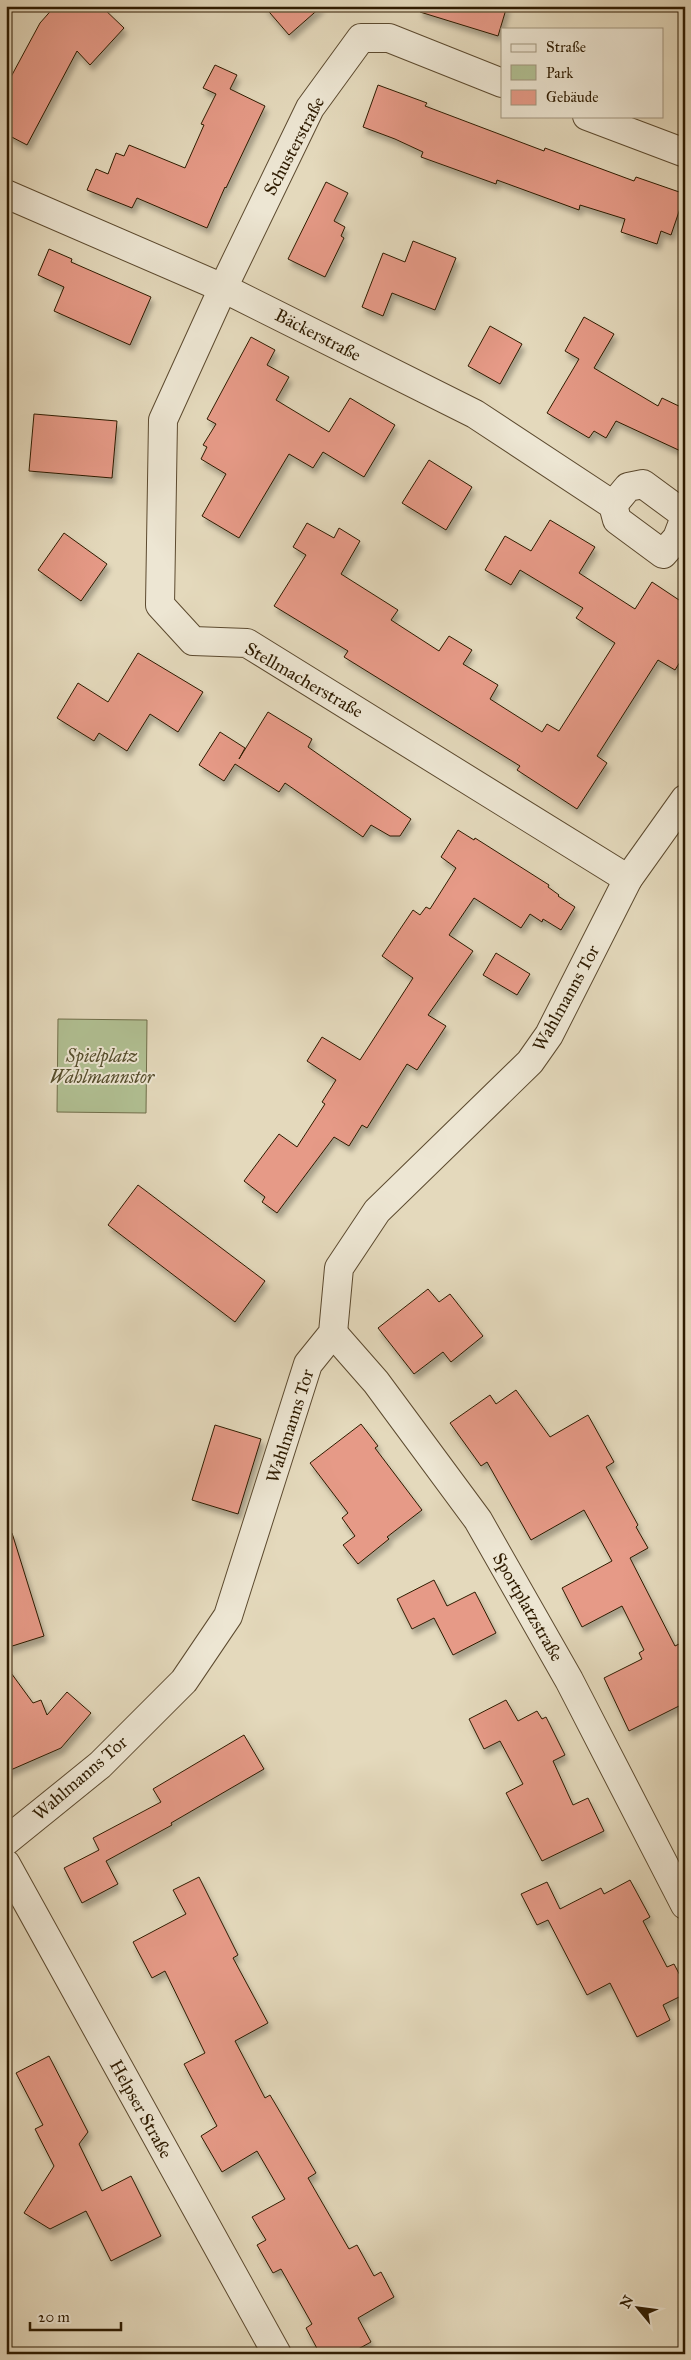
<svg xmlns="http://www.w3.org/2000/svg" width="691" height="2360" font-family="'IM FELL Great Primer',serif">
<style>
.green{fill:#b1c093;stroke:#706e4a}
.building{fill:#e69a87;stroke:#2e1b00;filter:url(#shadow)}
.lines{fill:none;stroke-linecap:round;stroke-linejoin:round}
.minor-casing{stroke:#5c4a2f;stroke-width:30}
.minor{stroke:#ede6d3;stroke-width:28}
.labels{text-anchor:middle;stroke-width:4;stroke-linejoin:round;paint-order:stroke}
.street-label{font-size:18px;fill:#2e1b00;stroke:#ede6d3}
.park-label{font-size:18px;font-style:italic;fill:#554d2c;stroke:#ede6d3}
</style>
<defs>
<filter id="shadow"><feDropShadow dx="3" dy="5.5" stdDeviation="2.5" flood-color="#0004"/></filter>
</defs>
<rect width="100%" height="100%" fill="#e4d9bc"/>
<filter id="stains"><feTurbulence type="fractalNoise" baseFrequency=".004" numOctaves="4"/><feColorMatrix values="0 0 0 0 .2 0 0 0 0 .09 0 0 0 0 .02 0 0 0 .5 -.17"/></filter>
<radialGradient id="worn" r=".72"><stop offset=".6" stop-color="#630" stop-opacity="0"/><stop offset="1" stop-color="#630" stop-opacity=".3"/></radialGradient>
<polygon class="green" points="58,1019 147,1020 146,1113 57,1112"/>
<g class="building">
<polygon points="55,6 101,6 124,28 90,65 77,51 27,145 6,134 6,86 40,23"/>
<polygon points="264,6 322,6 289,35"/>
<polygon points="420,6 507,6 498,36 420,12"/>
<polygon points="215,65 237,75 230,89 265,106 226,188 225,187 207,228 137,198 132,208 87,190 96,169 108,174 116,153 124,156 129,145 185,168 204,125 201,124 216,94 203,88"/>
<polygon points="378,85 427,103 425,106 544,151 545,148 634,181 636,177 685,194 671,235 661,231 657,244 621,232 625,219 580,205 579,210 497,180 496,184 421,157 423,152 395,139 363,127"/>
<polygon points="326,182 348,193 334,221 345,227 341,236 344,238 325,277 288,259"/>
<polygon points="413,241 456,258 435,310 392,293 383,316 362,307 383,253 405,262"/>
<polygon points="49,249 72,259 71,262 151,297 130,345 54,311 64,287 38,275"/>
<polygon points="584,317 614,334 594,368 658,406 662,398 685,409 685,453 616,421 606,438 594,431 589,438 547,413 579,359 565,351"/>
<polygon points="490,326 522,344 500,384 468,366"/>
<polygon points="251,337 275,350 267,365 289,377 276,400 329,432 350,398 395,425 364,477 323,452 313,468 289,454 239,538 202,516 226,474 201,459 207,447 203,445 216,424 207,419"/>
<polygon points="34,414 117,421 112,478 29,471"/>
<polygon points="429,460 472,487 446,530 402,503"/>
<polygon points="550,520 595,547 579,573 635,609 652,582 685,604 685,654 675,670 658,660 597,756 607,763 577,809 517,770 520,766 344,657 348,651 274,606 306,555 293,547 307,523 334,538 339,528 360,541 341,574 398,610 391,620 439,651 449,636 472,650 463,664 498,685 490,699 542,732 547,724 559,731 615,643 576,618 583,608 520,570 511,585 485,570 505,536 531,551"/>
<polygon points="64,533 107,564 81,601 38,570"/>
<polygon points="138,653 203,692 178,732 150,714 127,751 99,733 94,741 57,718 78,683 108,702"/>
<polygon points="268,712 312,739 308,747 411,819 400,836 390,836 371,825 363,837 285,783 279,792 235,764 224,781 199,765 220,732 245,748 239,759"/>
<polygon points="458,830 474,840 475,838 549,885 548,887 559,895 558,896 575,907 561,930 543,919 542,922 530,914 521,928 474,898 449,935 473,951 428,1015 446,1026 417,1070 407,1064 367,1128 362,1125 349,1146 334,1137 277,1213 262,1202 265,1197 244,1181 279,1134 297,1147 325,1104 322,1102 336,1080 307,1061 322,1037 360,1060 413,978 382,956 413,910 420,915 426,907 430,909 456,868 441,857"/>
<polygon points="496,953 530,974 517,995 483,975"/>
<polygon points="138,1185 265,1281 235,1322 108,1225"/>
<polygon points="428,1289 439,1302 450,1294 483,1336 451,1362 443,1352 414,1374 378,1328"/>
<polygon points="516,1390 550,1437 588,1415 614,1462 606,1467 638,1525 636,1527 648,1548 630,1558 675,1646 685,1641 685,1703 629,1731 604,1678 642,1659 639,1653 644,1650 622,1606 582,1627 562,1588 612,1561 584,1510 531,1540 487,1462 481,1466 450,1423 490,1395 496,1404"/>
<polygon points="361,1424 378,1446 375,1448 422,1510 387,1537 389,1539 358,1564 343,1545 355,1536 342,1518 348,1513 310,1463"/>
<polygon points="215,1425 261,1439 238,1514 192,1500"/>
<polygon points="12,1533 44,1636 6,1648 6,1534"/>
<polygon points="434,1580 447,1606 475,1592 496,1633 453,1655 434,1618 412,1629 397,1599"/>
<polygon points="6,1666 33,1703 41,1700 47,1715 67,1692 91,1713 61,1748 6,1772"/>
<polygon points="506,1700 518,1721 537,1711 542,1719 546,1717 565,1755 553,1761 573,1805 588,1798 604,1831 542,1861 506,1793 523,1784 500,1741 484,1749 469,1719"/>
<polygon points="244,1735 264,1769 171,1823 172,1825 106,1861 118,1884 82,1903 64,1868 99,1850 93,1838 161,1802 153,1789"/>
<polygon points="199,1877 238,1955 233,1958 268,2023 235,2041 265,2098 270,2095 316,2173 308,2178 349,2249 357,2245 374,2276 381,2272 394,2297 358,2318 371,2342 349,2354 320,2354 306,2328 312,2324 281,2269 273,2273 257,2245 266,2240 252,2217 285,2199 257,2151 222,2172 201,2136 217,2126 184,2064 205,2053 165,1971 152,1978 133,1942 186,1914 173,1890"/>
<polygon points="630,1880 650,1917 643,1921 667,1967 674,1964 685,1985 685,1994 663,2005 670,2020 637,2037 610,1983 587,1995 548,1920 537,1925 521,1894 547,1882 560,1909 601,1888 604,1894"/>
<polygon points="49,2056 88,2132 79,2144 102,2191 131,2176 161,2236 111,2261 86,2211 50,2229 24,2213 54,2166 35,2129 43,2125 16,2073"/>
</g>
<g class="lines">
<defs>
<g id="minor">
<polyline points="502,83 389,38 361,38 310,108 223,288 163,420 160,605 193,641 247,643 628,879"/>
<polyline points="587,116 685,153"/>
<polyline points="6,194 223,288 475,414 613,505 617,520 663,554 677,538 685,517"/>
<polyline points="613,505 628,487 643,484 685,515"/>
<polyline points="333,1333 376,1382 478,1520 569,1680 685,1905"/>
<polyline points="6,1841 100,1765 184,1681 228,1616 308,1364 333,1333 339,1268 377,1211 530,1062 549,1035 628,879 685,799"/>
<polyline points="6,1864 277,2354"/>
</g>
</defs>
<use href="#minor" class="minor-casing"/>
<use href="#minor" class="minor"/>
</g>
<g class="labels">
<g class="street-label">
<text transform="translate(294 146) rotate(-62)" y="6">Schusterstraße</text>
<text transform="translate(318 335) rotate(27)" y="6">Bäckerstraße</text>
<text transform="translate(304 680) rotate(30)" y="6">Stellmacherstraße</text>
<text transform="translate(566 998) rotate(-61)" y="6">Wahlmanns Tor</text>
<text transform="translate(290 1426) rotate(-72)" y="6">Wahlmanns Tor</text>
<text transform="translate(528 1607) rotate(60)" y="6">Sportplatzstraße</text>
<text transform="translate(80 1778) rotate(-41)" y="6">Wahlmanns Tor</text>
<text transform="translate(141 2109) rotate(61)" y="6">Helpser Straße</text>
</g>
<g class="park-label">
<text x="102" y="1062">Spielplatz<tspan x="102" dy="21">Wahlmannstor</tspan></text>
</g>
</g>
<rect width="691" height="2360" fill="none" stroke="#e4d9bc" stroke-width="25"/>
<rect x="8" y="8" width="676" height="2345" fill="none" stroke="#2e1b00" stroke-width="2.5"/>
<rect x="12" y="12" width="666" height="2335" fill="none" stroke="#2e1b00"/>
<rect x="501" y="28" width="162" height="90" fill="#ede6d3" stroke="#a1957f"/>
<rect x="511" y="44" width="25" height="8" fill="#ede6d3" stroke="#a1957f"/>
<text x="546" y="52" font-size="15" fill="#2e1b00">Straße</text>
<rect x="511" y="65" width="25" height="15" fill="#b1c093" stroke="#a1957f"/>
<text x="546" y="78" font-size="15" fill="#2e1b00">Park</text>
<rect x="511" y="90" width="25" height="15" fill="#e69a87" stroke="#a1957f"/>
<text x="546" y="102" font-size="15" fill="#2e1b00">Gebäude</text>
<g transform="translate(638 2308) rotate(299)" stroke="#ede6d3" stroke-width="4" paint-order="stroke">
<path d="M0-4L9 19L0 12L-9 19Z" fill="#2e1b00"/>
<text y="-8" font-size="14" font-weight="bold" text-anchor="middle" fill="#2e1b00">N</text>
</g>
<path d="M30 2322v8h91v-8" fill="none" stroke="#2e1b00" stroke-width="2.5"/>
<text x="38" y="2322" font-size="15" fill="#2e1b00" stroke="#ede6d3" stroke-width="4" paint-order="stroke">20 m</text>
<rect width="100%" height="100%" filter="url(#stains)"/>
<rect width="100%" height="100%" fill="url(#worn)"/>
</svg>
